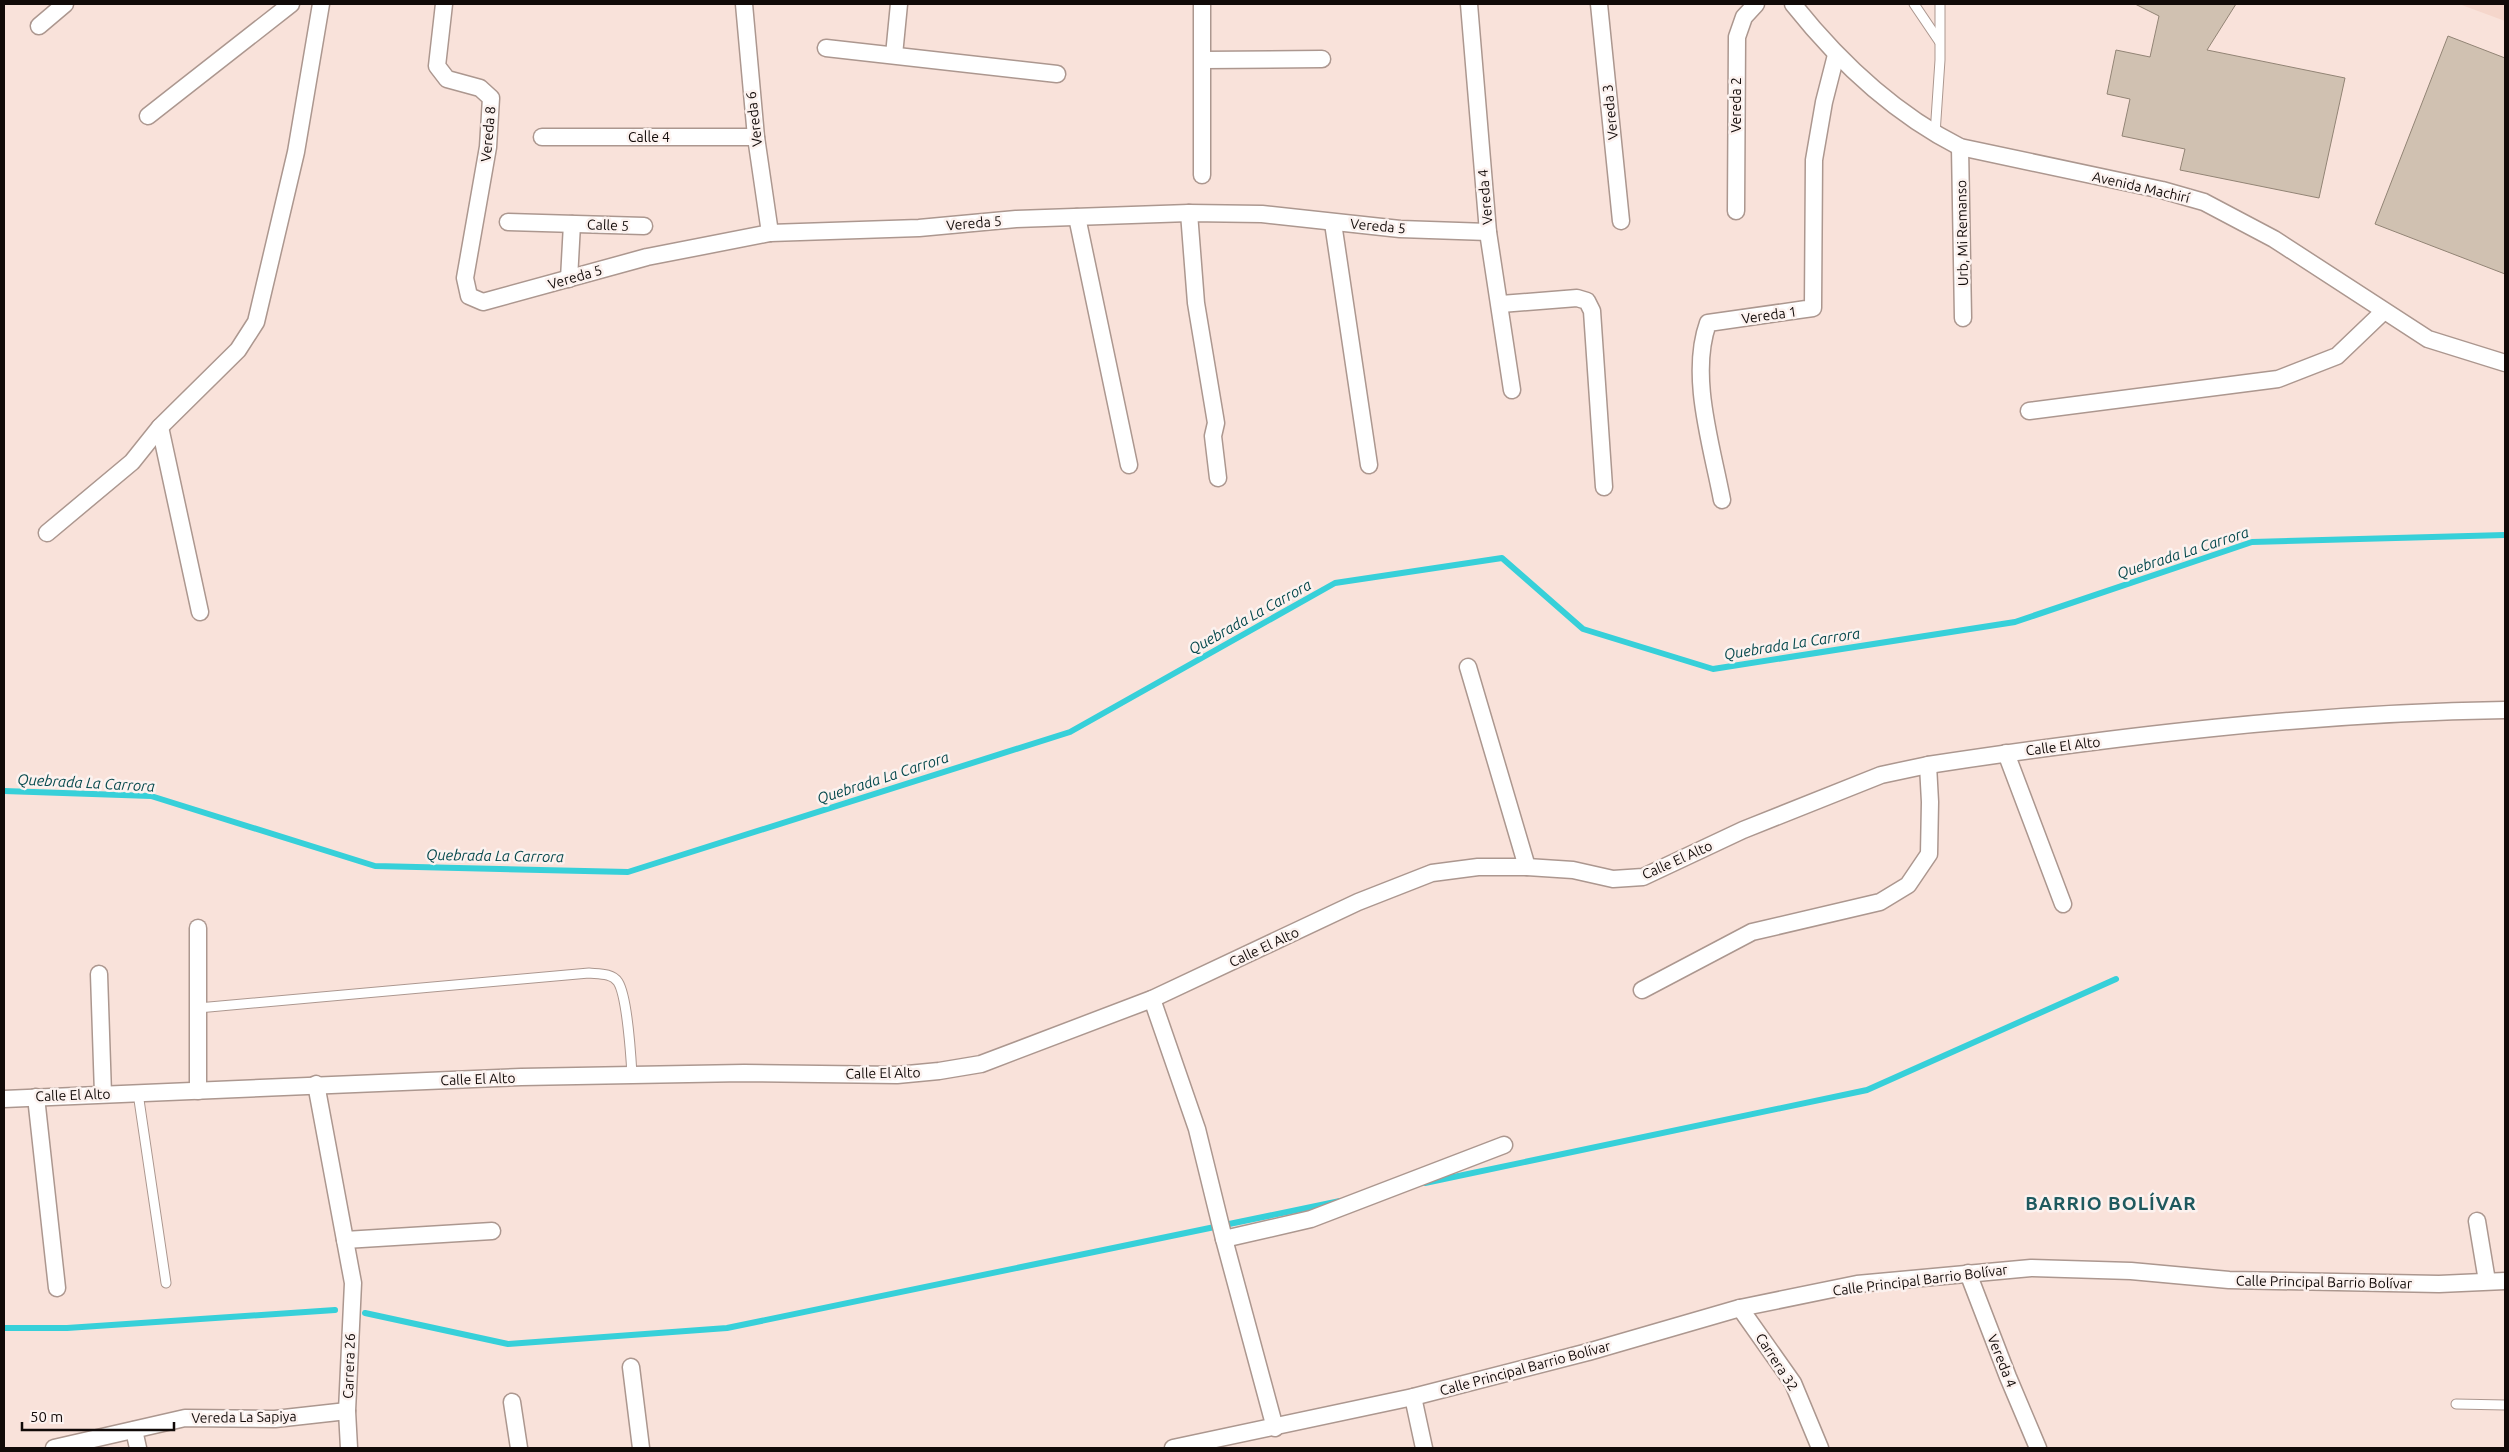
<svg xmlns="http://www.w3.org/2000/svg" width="2509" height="1452" font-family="Ubuntu,sans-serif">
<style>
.built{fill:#f5d6cb}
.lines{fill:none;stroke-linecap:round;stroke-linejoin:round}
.stream{stroke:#37d0d9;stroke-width:6}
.building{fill:#d0c1b1;stroke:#928475}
.service-casing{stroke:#ac978f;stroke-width:11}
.minor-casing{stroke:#ac978f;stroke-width:19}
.service{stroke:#fff;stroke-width:9}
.minor{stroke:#fff;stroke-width:16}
.labels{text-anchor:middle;stroke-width:5;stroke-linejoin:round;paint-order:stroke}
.street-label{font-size:14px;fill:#110a08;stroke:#fcf2ef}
.water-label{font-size:15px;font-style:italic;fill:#074a4e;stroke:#fcf2ef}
.district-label{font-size:19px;font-weight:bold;letter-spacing:1px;fill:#1e595e;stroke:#fcf2ef}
</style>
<rect width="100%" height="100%" fill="#f9e2da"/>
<polygon class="built" points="2459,4 2505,4 2505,21"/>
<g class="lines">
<g class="stream">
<polyline points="4,791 151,796 375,866 628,872 1070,732 1335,583 1502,558 1583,629 1713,669 2015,622 2252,542 2505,535"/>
<polyline points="1425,1183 1867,1090 2116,979"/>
<polyline points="365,1313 508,1344 727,1328 1340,1201"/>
<polyline points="4,1328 67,1328 335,1310"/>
</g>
</g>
<g class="building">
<polygon points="2135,4 2236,4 2207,50 2345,78 2319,198 2180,170 2185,149 2122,136 2130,99 2107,94 2116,50 2150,57 2159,16"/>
<polygon points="2448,36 2505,58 2505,274 2375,224"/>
</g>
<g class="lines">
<defs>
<g id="service">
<polyline points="1914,4 1939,41"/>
<polyline points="1935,134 1940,60 1940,4"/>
<path d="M198 1008 589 973C599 974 612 973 618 982 627 996 631 1057 632 1075"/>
<polyline points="138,1093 166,1283"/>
<polyline points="2456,1404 2505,1405"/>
</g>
<g id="minor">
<polyline points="444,4 437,66 447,79 480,88 491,98 488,147 465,278 469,296 483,302 647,257 770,233 919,228 1016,219 1189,213 1262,214 1400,229 1488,232"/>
<polyline points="744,4 756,137 770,233"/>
<polyline points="1469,4 1488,232 1512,390"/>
<polyline points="1599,4 1621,221"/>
<path d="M1793 4C1840 63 1893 113 1960 147L2162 190 2204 202 2274 239 2428 339 2505 363"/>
<polyline points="39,26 65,4"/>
<polyline points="826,48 1057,74"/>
<polyline points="894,55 899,4"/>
<polyline points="1203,60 1322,59"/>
<polyline points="148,116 291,4"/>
<polyline points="542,137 756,137"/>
<polyline points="1960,147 1963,318"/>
<polyline points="1202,175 1202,4"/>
<polyline points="1736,211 1737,37 1744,17 1756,4"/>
<polyline points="1189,213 1196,303 1216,423 1213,436 1218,478"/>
<polyline points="1077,217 1129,465"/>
<polyline points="508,222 644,226"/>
<polyline points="1333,223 1369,465"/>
<polyline points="569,279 572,224"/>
<polyline points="1501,304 1577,298 1587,301 1592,311 1604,487"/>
<polyline points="2029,411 2278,379 2337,356 2383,312"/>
<polyline points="160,427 200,612"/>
<path d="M1722 500C1712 446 1689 376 1708 323L1813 308 1814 160 1824 102 1836 55"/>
<polyline points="47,533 132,462 160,427 238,350 256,322 296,152 321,4"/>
<polyline points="1468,667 1527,867"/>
<polyline points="2006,753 2063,904"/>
<polyline points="198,928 198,1091"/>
<polyline points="99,974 103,1094"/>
<polyline points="1642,990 1752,932 1880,902 1908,885 1929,854 1930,802 1928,765"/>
<polyline points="1152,999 1197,1129 1224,1239 1275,1428"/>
<polyline points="316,1084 353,1283 347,1411 349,1448"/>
<polyline points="36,1097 57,1288"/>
<path d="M4 1099 521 1077 744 1073 897 1075 939 1071 981 1064 1152 999 1358 902 1432 873 1478 867H1527L1573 870 1613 879 1643 877 1743 830 1881 775 1928 765C2119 736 2311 713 2505 710"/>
<polyline points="2477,1221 2487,1281"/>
<polyline points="1224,1239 1311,1219 1504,1145"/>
<polyline points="345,1240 492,1231"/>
<polyline points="1968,1273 2008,1377 2038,1448"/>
<polyline points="1740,1308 1793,1383 1820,1448"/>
<polyline points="631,1367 641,1448"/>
<polyline points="1413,1397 1424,1448"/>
<polyline points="512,1402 519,1448"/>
<polyline points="134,1430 138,1448"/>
<polyline points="54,1448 185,1418 275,1419 347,1411"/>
<polyline points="1173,1448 1413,1397 1588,1352 1740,1308 1857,1284 2031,1268 2131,1271 2229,1280 2439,1284 2505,1281"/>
</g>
</defs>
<use href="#service" class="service-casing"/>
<use href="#minor" class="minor-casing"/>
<use href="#service" class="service"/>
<use href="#minor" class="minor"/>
</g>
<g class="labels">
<g class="street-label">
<text transform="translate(1736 105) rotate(-90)" y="5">Vereda 2</text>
<text transform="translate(1610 112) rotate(-96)" y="5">Vereda 3</text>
<text transform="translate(754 119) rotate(-97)" y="5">Vereda 6</text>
<text transform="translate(488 134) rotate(-85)" y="5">Vereda 8</text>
<text x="649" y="142">Calle 4</text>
<text transform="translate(2141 187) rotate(13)" y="5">Avenida Machirí</text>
<text transform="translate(1485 197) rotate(-95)" y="5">Vereda 4</text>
<text transform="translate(974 223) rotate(-5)" y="5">Vereda 5</text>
<text transform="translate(608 225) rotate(2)" y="5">Calle 5</text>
<text transform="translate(1378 226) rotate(5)" y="5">Vereda 5</text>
<text transform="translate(1962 233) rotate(-91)" y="5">Urb, Mi Remanso</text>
<text transform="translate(575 277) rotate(-16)" y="5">Vereda 5</text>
<text transform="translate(1769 315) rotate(-8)" y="5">Vereda 1</text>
<text transform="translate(2063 746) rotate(-7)" y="5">Calle El Alto</text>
<text transform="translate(1677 860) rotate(-24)" y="5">Calle El Alto</text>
<text transform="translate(1264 947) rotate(-25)" y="5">Calle El Alto</text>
<text transform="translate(883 1073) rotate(-1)" y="5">Calle El Alto</text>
<text transform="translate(478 1079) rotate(-2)" y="5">Calle El Alto</text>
<text transform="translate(73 1095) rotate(-2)" y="5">Calle El Alto</text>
<text transform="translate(1920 1280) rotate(-7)" y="5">Calle Principal Barrio Bolívar</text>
<text transform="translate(2324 1282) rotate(1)" y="5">Calle Principal Barrio Bolívar</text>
<text transform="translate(2002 1361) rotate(68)" y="5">Vereda 4</text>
<text transform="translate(1777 1362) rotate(57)" y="5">Carrera 32</text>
<text transform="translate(349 1366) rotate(-88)" y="5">Carrera 26</text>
<text transform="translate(1525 1368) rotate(-15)" y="5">Calle Principal Barrio Bolívar</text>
<text transform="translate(244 1417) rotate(-1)" y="5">Vereda La Sapiya</text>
</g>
<g class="water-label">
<text transform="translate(2183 553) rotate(-18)" y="5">Quebrada La Carrora</text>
<text transform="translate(1250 617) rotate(-29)" y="5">Quebrada La Carrora</text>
<text transform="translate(1792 644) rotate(-9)" y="5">Quebrada La Carrora</text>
<text transform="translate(883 778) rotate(-18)" y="5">Quebrada La Carrora</text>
<text transform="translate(86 783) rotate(3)" y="5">Quebrada La Carrora</text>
<text transform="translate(495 856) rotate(1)" y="5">Quebrada La Carrora</text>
</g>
<g class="district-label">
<text x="2111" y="1210">BARRIO BOLÍVAR</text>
</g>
</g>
<rect width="2509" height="1452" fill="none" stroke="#110a08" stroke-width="10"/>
<path d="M22 1422v8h152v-8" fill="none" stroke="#110a08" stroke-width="2.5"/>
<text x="30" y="1422" font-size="15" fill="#110a08" stroke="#fcf2ef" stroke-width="4" paint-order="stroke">50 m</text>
</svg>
